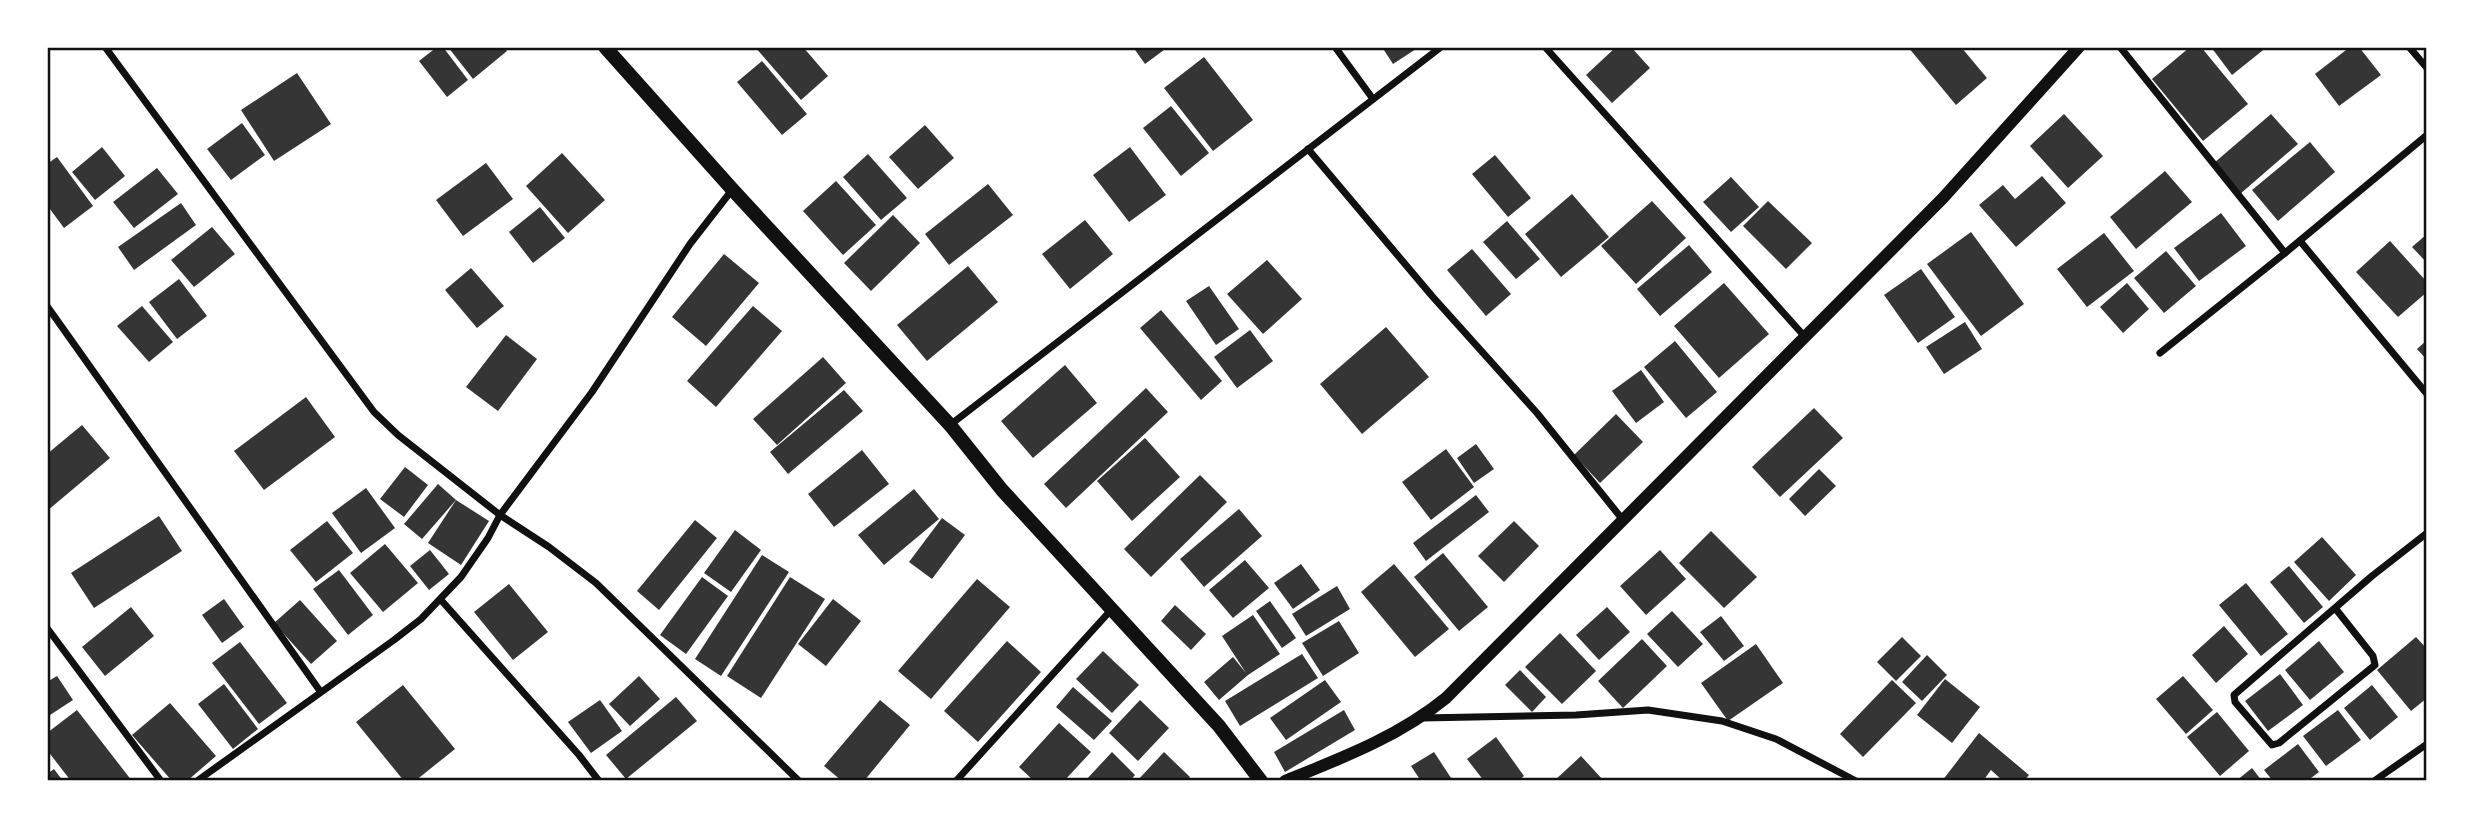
<svg xmlns="http://www.w3.org/2000/svg" width="2474" height="828" font-family="Merriweather,serif">
<style>
.building{fill:#353535}
.lines{fill:none;stroke-linecap:round;stroke-linejoin:round}
.minor{stroke:#111;stroke-width:7}
.tertiary{stroke:#111;stroke-width:12}
.secondary{stroke:#111;stroke-width:14}
.neatline{fill:none;stroke:#111;stroke-width:2.5}
</style>
<rect width="100%" height="100%" fill="#fff"/>
<g class="building">
<polygon points="437,47 443,47 468,80 447,97 419,61"/>
<polygon points="448,47 504,47 507,51 473,79"/>
<polygon points="755,47 803,47 828,76 801,100"/>
<polygon points="1133,47 1168,47 1145,64"/>
<polygon points="1382,47 1419,47 1393,64"/>
<polygon points="1616,47 1631,47 1650,68 1612,103 1586,75"/>
<polygon points="1908,47 1961,47 1987,78 1956,105"/>
<polygon points="2190,47 2201,47 2248,104 2203,141 2152,79"/>
<polygon points="2211,47 2267,47 2232,75"/>
<polygon points="2350,47 2359,47 2381,75 2339,106 2315,74"/>
<polygon points="1204,57 1253,120 1213,151 1164,88"/>
<polygon points="762,61 807,114 782,135 737,82"/>
<polygon points="297,73 331,124 274,161 241,110"/>
<polygon points="1171,106 1209,153 1181,176 1143,128"/>
<polygon points="2064,114 2103,156 2068,188 2030,146"/>
<polygon points="2271,114 2298,144 2240,194 2214,163"/>
<polygon points="242,123 265,155 231,180 207,149"/>
<polygon points="925,125 954,158 918,189 889,157"/>
<polygon points="2310,142 2335,172 2278,221 2252,190"/>
<polygon points="102,147 125,176 95,200 72,172"/>
<polygon points="1130,147 1166,195 1129,222 1093,175"/>
<polygon points="562,153 605,200 568,233 526,186"/>
<polygon points="868,154 907,198 881,220 843,177"/>
<polygon points="1495,155 1531,198 1508,217 1472,174"/>
<polygon points="57,157 93,206 64,228 47,205 47,164"/>
<polygon points="486,163 513,199 463,236 436,200"/>
<polygon points="157,168 178,194 134,228 113,202"/>
<polygon points="2165,171 2192,202 2136,249 2110,217"/>
<polygon points="2042,176 2066,203 2016,247 1979,205 2003,185 2015,199"/>
<polygon points="1731,177 1759,207 1731,232 1703,202"/>
<polygon points="836,181 876,225 843,255 803,211"/>
<polygon points="988,184 1013,215 949,265 925,234"/>
<polygon points="1572,194 1609,237 1561,277 1525,234"/>
<polygon points="1652,201 1686,238 1636,284 1601,246"/>
<polygon points="1768,201 1812,243 1786,269 1743,226"/>
<polygon points="181,203 196,225 134,270 118,247"/>
<polygon points="540,207 565,238 533,263 509,232"/>
<polygon points="2221,213 2246,246 2199,281 2174,248"/>
<polygon points="893,215 920,243 871,291 844,263"/>
<polygon points="1085,220 1113,254 1070,289 1042,254"/>
<polygon points="1507,221 1540,259 1516,279 1483,242"/>
<polygon points="212,227 235,254 194,287 171,260"/>
<polygon points="1971,232 2024,304 1981,336 1927,264"/>
<polygon points="2104,233 2134,271 2087,307 2057,269"/>
<polygon points="2427,234 2427,263 2412,247"/>
<polygon points="2390,241 2427,282 2427,292 2398,317 2356,272"/>
<polygon points="1689,245 1712,272 1660,316 1637,289"/>
<polygon points="1472,249 1511,294 1486,316 1447,270"/>
<polygon points="2166,251 2196,286 2164,313 2134,278"/>
<polygon points="724,254 759,283 706,346 672,317"/>
<polygon points="1267,260 1302,299 1263,334 1227,294"/>
<polygon points="968,266 998,302 927,361 897,325"/>
<polygon points="471,268 504,306 477,328 445,290"/>
<polygon points="1921,269 1955,317 1918,343 1884,295"/>
<polygon points="179,279 207,316 177,339 149,302"/>
<polygon points="1724,283 1769,334 1719,378 1674,326"/>
<polygon points="2127,283 2149,309 2123,333 2100,307"/>
<polygon points="1209,286 1239,329 1216,345 1186,301"/>
<polygon points="142,306 173,342 149,362 117,326"/>
<polygon points="753,306 782,331 716,407 687,381"/>
<polygon points="1161,310 1222,381 1201,400 1140,328"/>
<polygon points="1965,322 1982,349 1944,374 1926,347"/>
<polygon points="1386,327 1429,377 1362,434 1320,384"/>
<polygon points="1250,330 1273,361 1237,388 1214,357"/>
<polygon points="506,335 537,359 498,411 466,387"/>
<polygon points="2427,340 2427,360 2417,349"/>
<polygon points="1675,341 1717,392 1686,418 1644,367"/>
<polygon points="823,357 846,383 777,445 753,419"/>
<polygon points="1065,365 1097,403 1033,458 1001,421"/>
<polygon points="1641,370 1664,402 1636,423 1612,391"/>
<polygon points="1146,388 1168,412 1066,508 1044,484"/>
<polygon points="844,390 863,411 788,474 770,452"/>
<polygon points="306,397 335,437 264,490 234,451"/>
<polygon points="1814,408 1843,438 1780,497 1752,467"/>
<polygon points="1616,414 1643,442 1600,483 1574,455"/>
<polygon points="82,425 110,458 47,511 47,454"/>
<polygon points="1145,438 1180,477 1132,521 1097,481"/>
<polygon points="1476,444 1494,469 1474,483 1457,458"/>
<polygon points="1446,449 1474,487 1431,520 1402,482"/>
<polygon points="862,450 889,484 834,527 808,494"/>
<polygon points="405,467 428,485 404,517 380,499"/>
<polygon points="1819,469 1836,486 1805,516 1789,499"/>
<polygon points="1200,475 1227,502 1151,577 1124,549"/>
<polygon points="438,484 456,500 422,539 404,524"/>
<polygon points="366,488 395,528 361,553 332,513"/>
<polygon points="914,489 939,519 884,565 858,535"/>
<polygon points="1476,495 1489,512 1426,561 1413,543"/>
<polygon points="456,500 489,521 461,565 428,543"/>
<polygon points="1239,509 1262,536 1204,587 1180,559"/>
<polygon points="159,516 182,551 94,608 71,573"/>
<polygon points="942,518 965,535 932,579 909,562"/>
<polygon points="695,520 717,538 659,610 637,591"/>
<polygon points="327,521 353,553 316,582 290,550"/>
<polygon points="1514,521 1539,546 1504,582 1478,556"/>
<polygon points="735,530 761,550 731,592 704,573"/>
<polygon points="1711,531 1757,577 1724,608 1679,563"/>
<polygon points="2322,537 2356,575 2329,601 2294,562"/>
<polygon points="385,544 418,583 383,612 350,573"/>
<polygon points="430,550 449,574 429,590 410,566"/>
<polygon points="1660,550 1686,579 1646,615 1620,586"/>
<polygon points="1443,553 1488,607 1459,631 1414,577"/>
<polygon points="762,555 789,572 721,676 695,659"/>
<polygon points="1245,560 1269,588 1233,618 1209,590"/>
<polygon points="1301,564 1320,590 1293,609 1274,583"/>
<polygon points="1394,564 1449,629 1415,657 1361,592"/>
<polygon points="2289,566 2323,607 2304,623 2270,582"/>
<polygon points="339,570 373,615 348,635 313,589"/>
<polygon points="702,577 728,596 686,654 660,635"/>
<polygon points="790,577 825,599 761,698 727,676"/>
<polygon points="977,579 1010,607 931,699 898,671"/>
<polygon points="2246,583 2288,634 2261,656 2219,605"/>
<polygon points="509,584 548,632 513,660 474,612"/>
<polygon points="1337,586 1350,609 1306,636 1292,614"/>
<polygon points="224,599 244,627 222,643 202,615"/>
<polygon points="833,599 861,621 826,666 798,644"/>
<polygon points="300,600 337,641 311,664 274,623"/>
<polygon points="1270,601 1296,638 1282,648 1256,611"/>
<polygon points="1175,605 1206,634 1191,650 1161,621"/>
<polygon points="131,607 154,636 105,676 82,647"/>
<polygon points="1607,607 1630,632 1599,660 1576,635"/>
<polygon points="1672,611 1703,644 1678,667 1647,634"/>
<polygon points="1253,615 1280,654 1248,675 1219,700 1204,682 1233,657 1246,673 1222,636"/>
<polygon points="1721,616 1744,646 1724,661 1700,632"/>
<polygon points="1339,621 1359,653 1323,676 1302,643"/>
<polygon points="2224,626 2248,654 2216,683 2192,655"/>
<polygon points="1560,633 1596,671 1562,704 1525,667"/>
<polygon points="1902,637 1921,656 1896,681 1877,662"/>
<polygon points="2416,637 2427,649 2427,698 2411,711 2377,670"/>
<polygon points="1642,639 1667,666 1623,708 1598,681"/>
<polygon points="1007,641 1041,672 978,742 944,711"/>
<polygon points="2319,641 2344,672 2310,700 2285,670"/>
<polygon points="240,642 287,703 259,724 212,663"/>
<polygon points="1756,644 1783,683 1728,721 1701,683"/>
<polygon points="1103,651 1139,685 1112,713 1076,679"/>
<polygon points="1302,654 1318,678 1240,726 1225,701"/>
<polygon points="1927,655 1947,675 1922,701 1902,682"/>
<polygon points="1520,670 1546,697 1532,712 1505,685"/>
<polygon points="2280,674 2303,705 2268,731 2245,701"/>
<polygon points="57,676 73,700 47,717 47,682"/>
<polygon points="639,676 660,699 630,726 609,704"/>
<polygon points="2183,676 2213,710 2186,734 2156,699"/>
<polygon points="1945,679 1980,707 1952,743 1917,715"/>
<polygon points="1325,680 1341,702 1286,740 1270,718"/>
<polygon points="1892,680 1916,703 1863,757 1840,734"/>
<polygon points="224,684 258,729 233,749 198,704"/>
<polygon points="403,685 455,749 415,781 404,781 356,722"/>
<polygon points="2372,685 2398,717 2370,740 2344,708"/>
<polygon points="1073,687 1112,721 1094,740 1056,707"/>
<polygon points="676,697 697,721 626,779 606,755"/>
<polygon points="600,700 622,731 591,753 568,722"/>
<polygon points="880,700 910,725 864,781 842,781 824,766"/>
<polygon points="1140,700 1169,728 1138,761 1109,733"/>
<polygon points="170,703 216,756 187,781 172,781 132,735"/>
<polygon points="77,710 132,781 71,781 47,750 47,733"/>
<polygon points="1344,710 1355,730 1285,772 1274,752"/>
<polygon points="2338,710 2361,740 2326,766 2303,736"/>
<polygon points="2217,712 2249,751 2220,776 2187,737"/>
<polygon points="1059,723 1091,752 1064,781 1034,781 1019,767"/>
<polygon points="1979,733 2029,775 2024,781 2003,781 1991,770 1983,781 1942,781"/>
<polygon points="1496,737 1524,776 1518,781 1484,781 1467,759"/>
<polygon points="2298,744 2319,772 2307,781 2273,781 2264,770"/>
<polygon points="1112,752 1135,775 1130,781 1085,781"/>
<polygon points="1164,752 1190,777 1187,781 1137,781"/>
<polygon points="1434,752 1453,781 1421,781 1411,766"/>
<polygon points="1581,756 1604,781 1554,781"/>
<polygon points="2252,768 2262,781 2236,781"/>
<polygon points="54,769 63,781 47,781 47,774"/>
</g>
<g class="lines">
<g class="minor">
<polyline points="105,47 374,412 398,435 500,515 549,547 596,583 799,781"/>
<polyline points="1335,47 1373,99"/>
<polyline points="1545,47 1806,338"/>
<polyline points="2120,47 2285,253 2427,135"/>
<polyline points="2409,47 2427,68"/>
<polyline points="1308,149 1432,296 1537,413 1623,520"/>
<polyline points="2300,241 2427,394"/>
<polyline points="47,306 320,691"/>
<polyline points="2160,353 2285,253"/>
<polyline points="950,425 1441,47"/>
<polyline points="441,600 579,755 599,781"/>
<polyline points="2335,608 2373,656 2375,665 2279,743 2272,745 2235,702 2234,695 2372,576 2427,533"/>
<polyline points="47,628 161,781"/>
<polyline points="1422,718 1576,715 1648,710 1722,721 1776,739 1856,781"/>
<polyline points="197,781 394,640 421,619 461,577 488,538 500,515 592,392 690,244 732,190"/>
<polyline points="956,781 1111,610"/>
<polyline points="2374,781 2427,744"/>
</g>
<path class="tertiary" d="M1285 781C1342 758 1398 737 1446 698L1943 198 2079 47"/>
<polyline class="secondary" points="605,47 732,189 950,425 1002,490 1219,726 1261,781"/>
</g>
<rect width="2474" height="828" fill="none" stroke="#ffffff" stroke-width="98"/>
<rect x="49" y="49" width="2376" height="730" class="neatline"/>
</svg>
